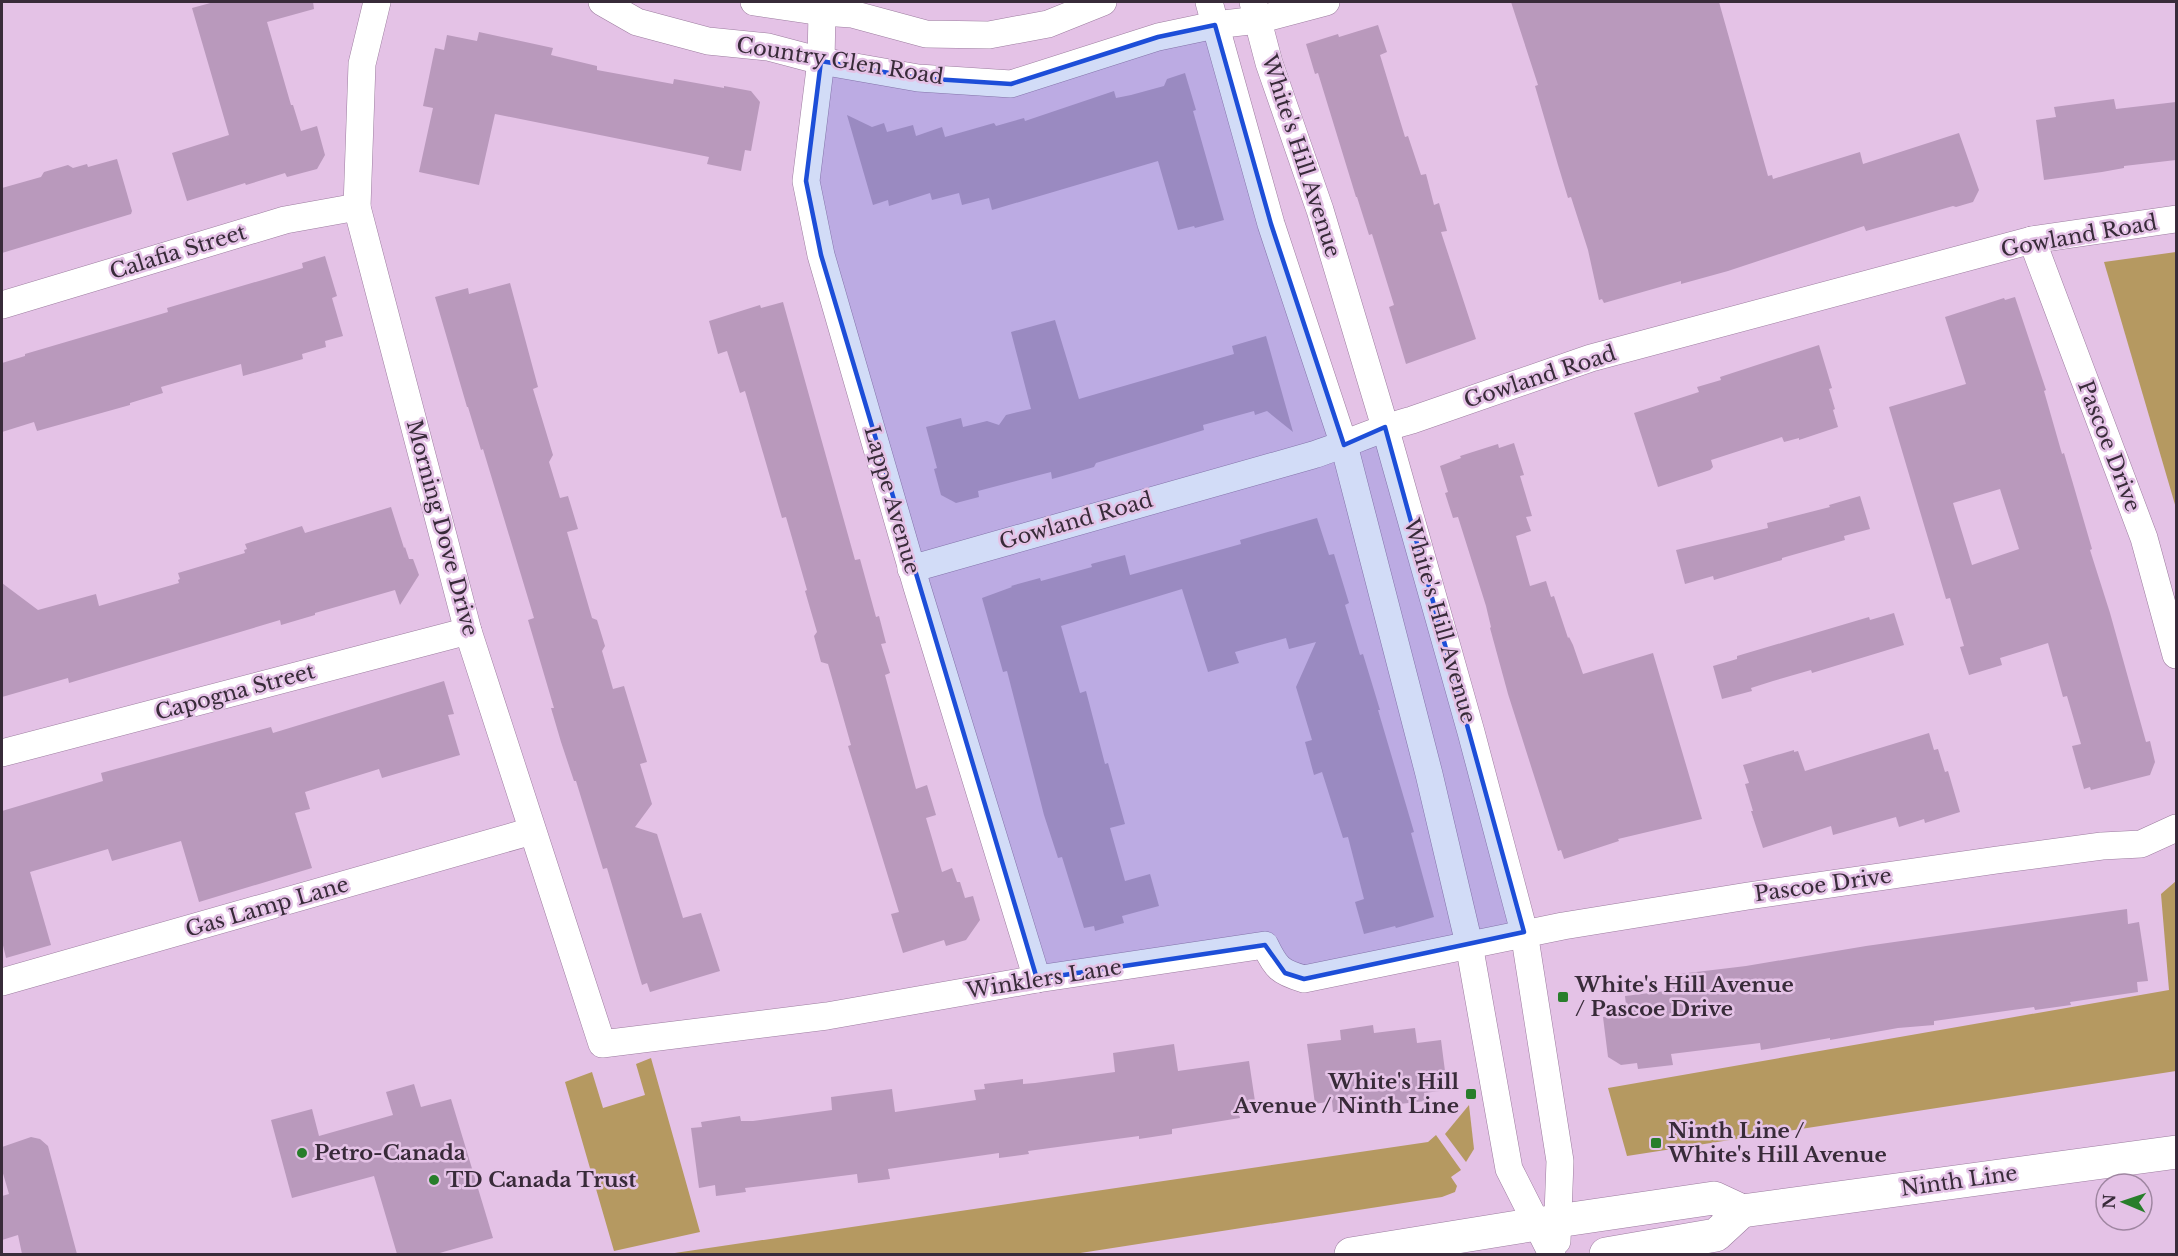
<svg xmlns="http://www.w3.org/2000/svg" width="2178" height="1256" font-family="'Libre Baskerville',serif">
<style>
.green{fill:#b59961}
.building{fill:#b999bc;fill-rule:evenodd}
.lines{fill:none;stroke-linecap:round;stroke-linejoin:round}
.street-casing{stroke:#9c7c9f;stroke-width:28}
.secondary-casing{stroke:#9c7c9f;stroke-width:34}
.street{stroke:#fff;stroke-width:27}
.secondary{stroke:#fff;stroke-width:33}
.marked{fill:#1d4ed8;fill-opacity:0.2;stroke:#1d4ed8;stroke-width:4.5;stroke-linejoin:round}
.poi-dot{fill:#287e2b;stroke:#e4c2e6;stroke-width:2}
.labels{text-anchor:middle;stroke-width:5;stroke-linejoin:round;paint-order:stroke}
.street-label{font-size:21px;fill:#382b39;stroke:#e4c2e6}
.poi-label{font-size:21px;font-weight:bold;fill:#382b39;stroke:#e4c2e6;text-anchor:start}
</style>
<rect width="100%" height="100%" fill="#e4c2e6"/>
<g class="green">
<polygon points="2176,252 2176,508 2104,262"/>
<polygon points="2176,881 2176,1071 1627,1156 1608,1088 2169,990 2161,894"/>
<polygon points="651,1058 700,1232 614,1251 565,1082 592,1072 603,1108 645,1095 636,1064"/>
<polygon points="1469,1105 1474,1149 1466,1162 1445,1134"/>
<polygon points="1436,1135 1461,1170 1451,1177 1457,1186 1455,1192 1442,1197 1074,1254 668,1254 1428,1142"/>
</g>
<g class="building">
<polygon points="214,2 313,2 314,9 267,22 291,105 293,105 301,131 317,126 325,155 317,169 287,177 285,173 246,185 245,183 187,201 172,153 229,135 192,8"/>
<polygon points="1511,2 1719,2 1768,176 1772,175 1773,179 1860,152 1863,164 1959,133 1979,190 1973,202 1956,207 1953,206 1866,231 1864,226 1728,271 1681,284 1681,281 1604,303 1602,299 1599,300 1588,250 1571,197 1568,198 1558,165 1535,86 1538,85"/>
<polygon points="1378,25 1387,52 1380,55 1405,137 1408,136 1421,175 1426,174 1434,205 1439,203 1447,231 1441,232 1476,339 1406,364 1389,307 1394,305 1372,234 1369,235 1357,197 1356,197 1318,73 1315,74 1306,44 1338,34 1339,37"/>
<polygon points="479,32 553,48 551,55 597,66 597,70 673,84 674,79 724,88 724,86 751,91 760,102 751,151 745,150 741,171 707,164 709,157 495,114 479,185 419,172 433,108 423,106 435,48 444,50 447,35 477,41"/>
<polygon points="1185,73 1196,110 1193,111 1224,220 1195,228 1194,226 1178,230 1158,161 992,210 989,198 962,205 959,193 932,200 930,193 889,206 888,200 873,205 847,115 872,127 884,123 887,132 913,125 916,136 942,127 945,137 994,123 996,126 1024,118 1025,121 1114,91 1116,98 1131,95 1164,86 1167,79"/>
<polygon points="2114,99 2116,109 2176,102 2176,160 2124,166 2124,168 2102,172 2044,180 2036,120 2056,117 2054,107"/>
<polygon points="117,159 132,211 131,214 2,253 2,188 41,177 44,172 68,165 73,168 87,164 88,167"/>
<polygon points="325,256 337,296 332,298 343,336 325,341 326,347 302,354 303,359 243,376 241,364 161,387 163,393 130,403 130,405 37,431 34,422 2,432 2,363 25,356 25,354 168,312 167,308 303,268 302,263"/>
<polygon points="510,283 538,387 533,389 553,455 549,462 560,498 568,496 578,529 567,532 592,618 597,620 605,646 602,651 613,689 624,686 647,762 640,764 652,804 635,827 657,834 683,918 701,913 720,971 650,992 647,983 642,985 607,868 603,869 576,781 574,781 561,742 551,708 554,708 528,620 534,618 483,449 481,450 468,407 467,407 435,297 468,288 469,294"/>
<path d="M2015 297 2046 390 2044 391 2062 454 2064 453 2074 487 2092 549 2090 550 2110 613 2146 742 2150 741 2155 762 2150 775 2091 790 2090 787 2084 789 2072 746 2081 744 2067 696 2063 697 2048 643 2000 658 2002 665 1969 675 1960 647 1964 646 1950 598 1946 599 1889 407 1966 384 1945 317 2004 298 2005 300ZM2000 489 2019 549 1972 565 1953 503Z"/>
<polygon points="783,302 855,560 860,559 876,617 879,616 886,643 881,644 890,673 885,675 916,789 927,785 936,815 926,818 942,872 952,868 957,882 960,882 965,898 973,896 980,920 966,940 946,946 944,940 903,953 891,914 899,912 848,746 851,745 828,664 821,662 814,636 817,632 805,591 807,590 786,517 782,518 745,391 740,393 727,351 718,354 709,321 760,305 761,308"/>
<polygon points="1055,320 1079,399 1234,354 1232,346 1266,336 1293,432 1267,411 1255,415 1254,411 1203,425 1204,430 1096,463 1094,467 1052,479 1051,472 978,491 979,497 956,503 941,495 934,469 937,468 926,427 961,418 963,427 987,421 999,425 1006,415 1031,409 1011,332"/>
<polygon points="1819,345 1832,388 1829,389 1835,409 1833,410 1838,427 1799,440 1799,438 1784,442 1782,437 1711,460 1713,467 1710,470 1658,487 1634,413 1699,392 1697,387 1721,380 1720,377"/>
<polygon points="1514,443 1524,475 1520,476 1532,516 1526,517 1531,531 1516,536 1530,586 1546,581 1551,597 1554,596 1568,638 1569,637 1573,645 1583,674 1653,653 1702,819 1618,839 1619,841 1564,859 1561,850 1558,851 1508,694 1490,628 1491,627 1486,606 1458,517 1453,518 1445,493 1448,492 1440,466 1461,458 1460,456 1498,444 1499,448"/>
<polygon points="1860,496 1870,529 1844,536 1845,540 1782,558 1782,560 1714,580 1713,576 1685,584 1676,550 1768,528 1767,523 1830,507 1829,505"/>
<polygon points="391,507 404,548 405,547 409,559 413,559 419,575 400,605 395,590 315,613 315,615 281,625 280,620 69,683 68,678 2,697 2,583 38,610 96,594 99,606 179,583 178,580 180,579 178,573 245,553 244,550 247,549 245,544 302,526 305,533"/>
<polygon points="1317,518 1329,555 1334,554 1349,603 1345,605 1360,655 1363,654 1380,710 1378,710 1414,832 1411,833 1434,917 1396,928 1395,926 1364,934 1355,902 1364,899 1348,837 1343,838 1322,772 1314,775 1305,742 1312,740 1296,687 1316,642 1289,649 1286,638 1235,652 1239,663 1208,672 1182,589 1061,626 1080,693 1086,691 1105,764 1108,763 1125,824 1110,828 1125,881 1150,874 1159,906 1122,916 1124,923 1095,931 1094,926 1084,928 1062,857 1058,858 1044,815 1007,671 1003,672 982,598 1012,587 1011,586 1040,578 1041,581 1092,567 1091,564 1125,555 1130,575 1241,544 1240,540"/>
<polygon points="1894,613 1904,645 1812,673 1811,670 1773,681 1751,688 1752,691 1722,699 1713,666 1737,659 1737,656 1869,617 1870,620"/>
<polygon points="444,681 454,714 448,715 460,755 382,778 379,769 305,792 310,809 295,813 312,868 199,902 181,841 112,861 108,849 30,872 51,945 6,958 2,941 2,811 103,781 101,773 271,727 273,733"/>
<polygon points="1929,733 1934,750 1938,749 1945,772 1948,771 1960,812 1925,823 1924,819 1899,827 1896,817 1833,835 1831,826 1763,848 1751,811 1753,811 1745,784 1749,783 1743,765 1794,750 1794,752 1798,751 1805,771"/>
<polygon points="2127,909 2128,924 2139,922 2148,981 2137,982 2138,992 2070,1002 2071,1005 2035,1010 2034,1007 1934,1021 1934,1025 1898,1028 1830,1040 1830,1038 1761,1050 1760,1043 1671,1054 1673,1065 1638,1069 1637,1063 1621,1065 1608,1057 1603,1017 1627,1014 1625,996 1673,990 1671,975 1746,966 1866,946"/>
<polygon points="1373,1025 1374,1033 1415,1028 1417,1043 1441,1040 1446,1079 1440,1091 1424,1093 1425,1101 1333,1112 1332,1101 1315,1104 1307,1044 1341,1040 1340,1030"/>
<polygon points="1174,1044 1178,1071 1249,1061 1256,1108 1238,1111 1240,1118 1172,1129 1172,1134 1139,1139 1139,1136 1028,1151 1029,1154 999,1158 999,1153 888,1169 890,1179 858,1183 857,1174 745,1188 746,1192 716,1196 715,1185 699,1188 691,1128 702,1127 701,1122 740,1116 741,1121 753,1121 832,1110 831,1097 892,1089 895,1112 976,1100 974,1090 985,1089 984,1084 1023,1079 1023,1084 1035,1083 1115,1072 1113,1053"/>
<polygon points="414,1084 421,1107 451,1099 493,1238 436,1254 397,1254 374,1176 292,1198 271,1120 312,1109 319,1136 393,1115 386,1092"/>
<polygon points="31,1137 40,1139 48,1146 77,1254 22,1254 18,1235 2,1240 2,1196 9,1194 2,1170 2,1147"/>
</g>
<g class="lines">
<defs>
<g id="street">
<path d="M377 2 362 64 357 207 468 631 602 1044 827 1016 1037 979 1265 945C1276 968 1280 972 1304 979L1563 926 1748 896 1997 860 2102 846 2141 844 2176 828"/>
<polyline points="602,2 637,22 708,41 768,47 821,61 918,78 1011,84 1158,37 1215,25 1258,20 1326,2"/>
<polyline points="754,2 822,12 852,14 926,34 989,35 1048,24 1103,2"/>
<polyline points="1209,2 1271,224 1344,445 1429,774 1469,944 1509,1169 1552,1254"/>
<polyline points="1253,2 1269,63 1320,210 1385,427 1471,732 1524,932 1560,1161 1557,1241"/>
<polyline points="822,12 821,61 806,181 821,255 917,587 1037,979"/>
<polyline points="2032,240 2144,538 2176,655"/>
<polyline points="2,305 285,220 357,207"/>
<path d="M911 569 1313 455C1347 444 1378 429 1412 420L1591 358 2032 240 2176 219"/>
<polyline points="2,753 468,631"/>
<polyline points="2,982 532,831"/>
</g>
<g id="secondary">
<polyline points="1351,1254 1537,1224 1714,1198 1742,1211 2176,1152"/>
<polyline points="1606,1254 1716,1235 1742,1211"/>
</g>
</defs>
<use href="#street" class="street-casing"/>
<use href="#secondary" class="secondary-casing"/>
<use href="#street" class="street"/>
<use href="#secondary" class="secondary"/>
</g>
<path class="marked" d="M1215 25 1271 224 1344 445 1385 427 1524 932 1304 979 1285 973 1265 945 1037 979 821 255 806 181 821 61 918 78 1011 84 1158 37Z"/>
<g class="poi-dot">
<rect x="1557" y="991" width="12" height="12" rx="3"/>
<rect x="1465" y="1088" width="12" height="12" rx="3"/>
<rect x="1650" y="1137" width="12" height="12" rx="3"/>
<circle cx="302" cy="1153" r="6"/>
<circle cx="434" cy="1180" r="6"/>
</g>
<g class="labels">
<g class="street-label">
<text transform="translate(840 61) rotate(9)" y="7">Country Glen Road</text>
<text transform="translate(1301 156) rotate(72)" y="7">White's Hill Avenue</text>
<text transform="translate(2079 236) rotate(-10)" y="7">Gowland Road</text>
<text transform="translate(178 252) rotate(-17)" y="7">Calafia Street</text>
<text transform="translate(1540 377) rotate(-18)" y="7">Gowland Road</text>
<text transform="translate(2109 446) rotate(69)" y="7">Pascoe Drive</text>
<text transform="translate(892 500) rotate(74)" y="7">Lappe Avenue</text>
<text transform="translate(1076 521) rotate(-16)" y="7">Gowland Road</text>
<text transform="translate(442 528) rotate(75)" y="7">Morning Dove Drive</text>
<text transform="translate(1440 621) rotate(74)" y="7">White's Hill Avenue</text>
<text transform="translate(235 692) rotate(-15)" y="7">Capogna Street</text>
<text transform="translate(1823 885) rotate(-8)" y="7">Pascoe Drive</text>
<text transform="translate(267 907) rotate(-16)" y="7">Gas Lamp Lane</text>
<text transform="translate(1044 979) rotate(-9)" y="7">Winklers Lane</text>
<text transform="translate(1959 1181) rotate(-8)" y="7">Ninth Line</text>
</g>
<g class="poi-label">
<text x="1575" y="992">White's Hill Avenue<tspan x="1575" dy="24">/ Pascoe Drive</tspan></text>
<text x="1459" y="1089" text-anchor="end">White's Hill<tspan x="1459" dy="24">Avenue / Ninth Line</tspan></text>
<text x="1668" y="1138">Ninth Line /<tspan x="1668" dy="24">White's Hill Avenue</tspan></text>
<text x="314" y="1160">Petro-Canada</text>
<text x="446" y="1187">TD Canada Trust</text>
</g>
</g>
<rect width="2178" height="1256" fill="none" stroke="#382b39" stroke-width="6"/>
<g transform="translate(2124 1202) rotate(272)"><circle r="28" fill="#e4c2e6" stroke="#9f86a1" stroke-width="1.5"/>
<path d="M0-4.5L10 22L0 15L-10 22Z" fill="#287e2b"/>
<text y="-9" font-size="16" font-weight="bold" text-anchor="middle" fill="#382b39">N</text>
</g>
</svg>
